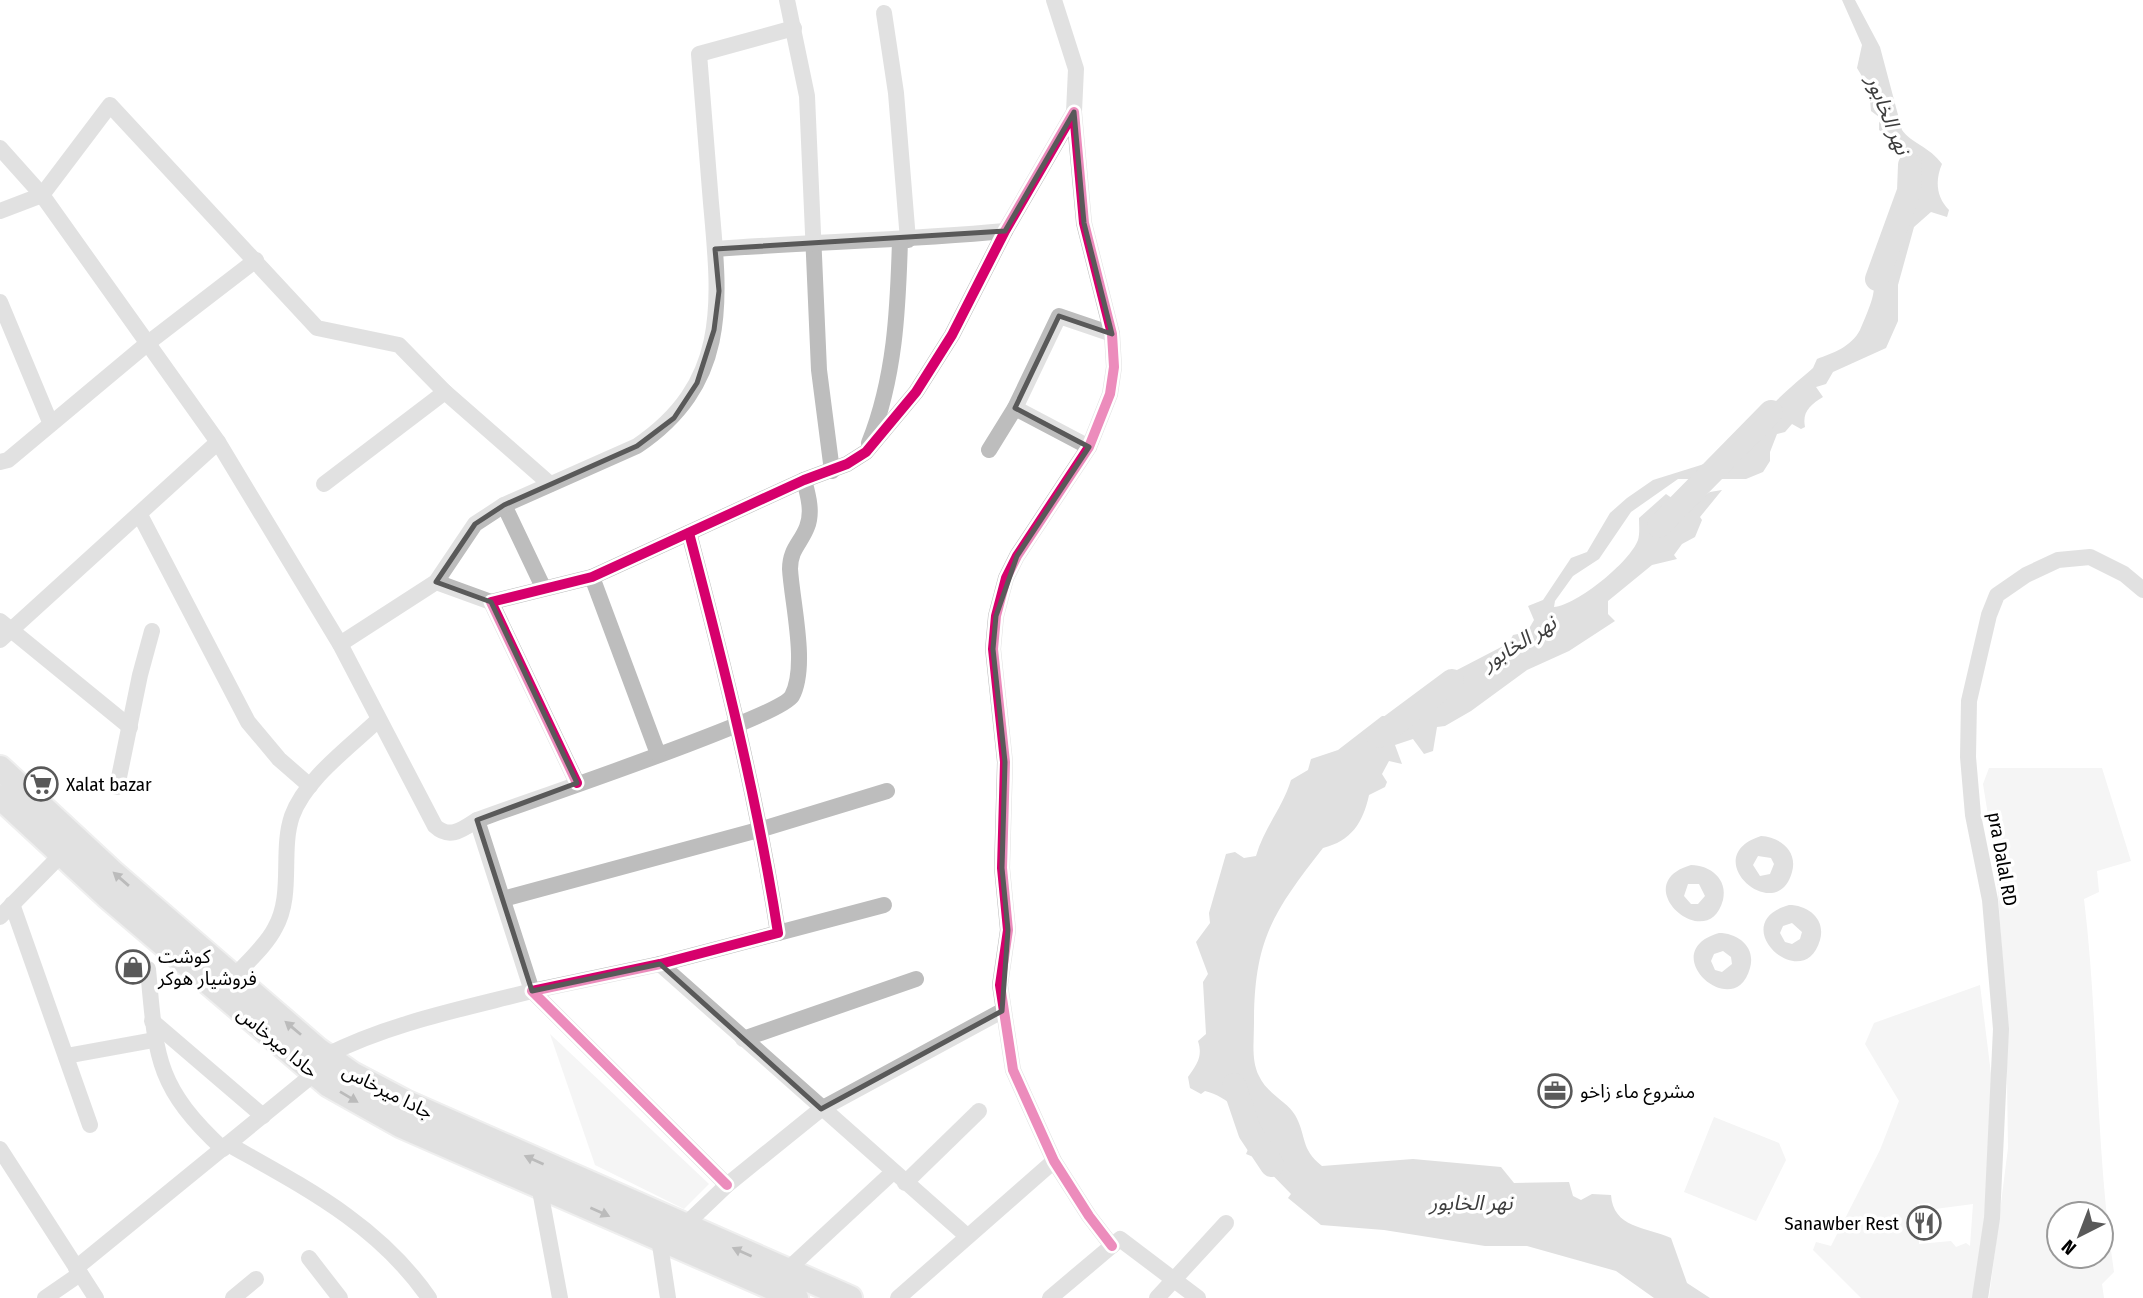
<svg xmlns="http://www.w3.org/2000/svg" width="2143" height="1298" font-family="'Fira Sans Condensed','Noto Sans Arabic',sans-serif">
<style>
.green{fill:#e8e8e8;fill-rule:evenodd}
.water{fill:#bababa;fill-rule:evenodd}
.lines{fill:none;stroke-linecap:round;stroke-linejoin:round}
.river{stroke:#bababa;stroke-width:24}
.primary-casing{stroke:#dbdbdb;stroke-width:28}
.minor{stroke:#bdbdbd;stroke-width:16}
.primary{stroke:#bdbdbd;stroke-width:24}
.cycleway-casing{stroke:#fff;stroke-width:15}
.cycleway{stroke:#d6006c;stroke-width:10}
.oneway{fill:#686868}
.marked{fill:none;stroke:#595959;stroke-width:5;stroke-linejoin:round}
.labels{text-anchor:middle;stroke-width:7;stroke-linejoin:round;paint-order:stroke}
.poi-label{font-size:19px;fill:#000;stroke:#fff;text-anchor:start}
.street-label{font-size:19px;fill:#000;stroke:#fff}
.water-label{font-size:21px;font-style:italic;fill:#3d3d3d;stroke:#fff}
</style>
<rect width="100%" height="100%" fill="#fff"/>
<g class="green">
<path d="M1989 768H2102L2131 861 2097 871 2099 892 2084 899C2099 1023 2095 1148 2114 1272L2102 1284 2104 1298H1989L2008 1148 2006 1009 1996 865 1983 784ZM2059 1214H2101V1256H2059Z"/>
<path d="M1980 985 1992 1082 1984 1227 1975 1298H1861L1813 1250 1816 1242 1831 1246 1880 1150 1899 1101 1865 1044 1874 1023ZM1929 1203 1935 1209 1973 1204 1970 1246 1966 1243 1956 1247 1951 1241 1919 1244 1917 1204Z"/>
<polygon points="550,1034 709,1184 684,1209 595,1165"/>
<polygon points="1714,1117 1779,1143 1786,1160 1756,1221 1684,1192"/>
</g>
<g class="water">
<path d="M1842 0H1855L1880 47 1902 130C1911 143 1930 147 1942 164 1935 180 1936 197 1949 210L1947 217 1931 212 1914 227 1898 285V321L1886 348 1833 372 1826 384 1816 387 1823 397C1810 405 1802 412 1805 427L1801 429 1792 424 1785 432 1777 434 1770 452V461L1763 472 1746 479H1678L1631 512 1599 559 1573 576 1555 601 1554 607C1577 605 1630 562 1638 540 1640 533 1639 524 1639 518L1666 494 1679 503 1689 505 1710 492 1722 490 1700 517 1702 520 1695 537 1682 544 1674 555 1677 559 1652 565 1608 601V614L1615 621 1569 651 1527 670 1471 711 1445 726 1437 727 1433 751 1424 754 1413 739 1395 745 1402 764 1389 761 1382 774 1387 782 1385 787 1369 795C1363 823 1351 841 1323 848 1273 912 1254 940 1254 1023 1254 1041 1251 1060 1259 1076 1267 1094 1287 1101 1295 1115 1307 1136 1300 1149 1322 1166L1413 1159 1501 1167 1514 1183 1569 1182 1573 1196 1581 1200 1592 1194 1611 1195C1613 1228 1646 1227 1671 1238L1687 1283 1710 1298H1654L1616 1271 1527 1246H1485L1384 1230 1321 1225 1288 1198 1291 1194 1256 1158 1246 1154 1253 1138C1247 1115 1228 1097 1205 1091L1201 1094 1190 1088 1188 1077C1197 1064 1203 1057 1198 1041L1206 1034 1203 982 1208 974 1196 942 1210 923 1209 913 1226 854 1235 852 1244 858 1256 856C1264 828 1283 807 1291 780L1308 770 1311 759 1338 750 1382 716H1409L1424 701 1430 684 1509 643 1513 635 1527 632 1534 620 1528 606 1543 600 1571 558 1587 552 1610 513 1627 498 1653 480 1701 465 1750 445C1748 420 1795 384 1813 368L1817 359C1833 353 1851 347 1860 330 1864 320 1871 305 1873 295 1875 287 1872 282 1875 274 1890 233 1927 194 1896 150 1891 143 1887 134 1879 130V117L1871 111 1869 88 1857 68 1862 45Z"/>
<path d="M1761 836C1780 837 1798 851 1792 872 1777 928 1695 857 1761 836ZM1758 856 1771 858 1774 864 1770 874 1760 876 1753 865Z"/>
<path d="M1691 865C1710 865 1728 879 1723 900 1708 957 1625 884 1691 865ZM1688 884H1699L1705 896 1698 904H1691L1684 896Z"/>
<path d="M1789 905C1808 905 1826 919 1820 940 1804 997 1723 924 1789 905ZM1792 923 1802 932 1800 939 1792 944 1785 942 1780 933 1783 926Z"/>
<path d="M1719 933C1738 933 1756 947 1750 968 1735 1025 1653 952 1719 933ZM1723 951 1731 957 1732 964 1722 972 1715 970 1711 961 1714 954Z"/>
</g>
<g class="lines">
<g class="river">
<polyline points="1877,279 1909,191 1910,165"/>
<polyline points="1659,526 1771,412"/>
<polyline points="1378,736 1452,681"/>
<polyline points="1234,1085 1250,1132 1272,1165"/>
</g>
<defs>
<g id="primary">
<polyline points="0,768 112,872 318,1050 352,1074 405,1102 850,1298"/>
<polyline points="0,797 107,896 329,1085 402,1126 796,1298"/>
</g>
</defs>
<use href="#primary" class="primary-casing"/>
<g class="minor">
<polyline points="787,0 807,96 819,370 832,471"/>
<polyline points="1054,0 1076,69 1074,112"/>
<polyline points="884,13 896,93 908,240"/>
<path d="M0 148 42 195 218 442 340 644 435 826C450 840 463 829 477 820 520 804 780 717 792 696 808 666 792 603 790 569 790 549 801 543 807 527 813 512 808 495 804 480"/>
<polyline points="0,211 42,195 110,105 317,328 399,345 445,392 550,484"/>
<path d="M715 249C812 242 909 240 1005 231"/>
<polyline points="0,302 50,422"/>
<polyline points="1015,408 1089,447"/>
<path d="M869 443C895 378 898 310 900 240"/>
<polyline points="989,450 1015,408 1059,316 1112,334"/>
<polyline points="0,462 8,460 148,343 256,260"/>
<polyline points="324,484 445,392"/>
<polyline points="504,505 543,587"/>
<polyline points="140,515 248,722 279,759 310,786"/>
<path d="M689 533C724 666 757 797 778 933L660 964 532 991 727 1185"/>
<polyline points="592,577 658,754"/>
<polyline points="436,582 491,602"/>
<polyline points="0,621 130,727"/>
<polyline points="0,640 218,442"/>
<path d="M340 644 436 582 475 524 504 505 637 446C730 383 720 302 711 203 707 154 703 104 699 54L794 28"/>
<polyline points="577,783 491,602 592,577 804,480 847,464 866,452 916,392 952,335 1005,231 1074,112 1084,223 1112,334 1114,367 1110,394 1089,447 1017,556 1006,578 996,616 993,649 1005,762 1002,868 1008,930 1000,985 1013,1070 1054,1161 1089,1216 1112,1246"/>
<polyline points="117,787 140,675 152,631"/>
<polyline points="503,899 762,829 887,791"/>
<polyline points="12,904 90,1125"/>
<polyline points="0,917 62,854"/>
<polyline points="778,933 884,905"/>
<polyline points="660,964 967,1236"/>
<path d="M148 969C156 1056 155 1086 223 1149"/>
<path d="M233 978C246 963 266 946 275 928 294 895 280 851 292 816 306 778 350 747 378 720"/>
<polyline points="152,1021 263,1116"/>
<polyline points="743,1039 916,979"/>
<polyline points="66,1056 154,1040"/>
<path d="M325 1056C390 1023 462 1009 532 991L477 820"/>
<path d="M228 1144C304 1187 378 1224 429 1298"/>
<polyline points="0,1149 96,1298"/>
<polyline points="905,1183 979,1111"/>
<polyline points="539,1185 560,1298"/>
<polyline points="684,1226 727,1185 821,1109 1002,1011"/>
<polyline points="659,1238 668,1298"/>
<polyline points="309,1258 340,1298"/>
<polyline points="76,1268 315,1073"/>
<polyline points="786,1271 893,1172"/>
<polyline points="45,1298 80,1274"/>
<polyline points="233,1298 256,1279"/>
<polyline points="898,1298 1054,1161"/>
<polyline points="1050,1298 1120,1239 1198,1298"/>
<polyline points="1157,1298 1226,1223"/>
<polyline points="1980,1298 1992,1218 2001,1029 1990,900 1973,815 1968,757 1969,701 1989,615 1997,595 2026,575 2058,560 2090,557 2124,574 2143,590"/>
</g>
<use href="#primary" class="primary"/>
<defs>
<g id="cycleway">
<path d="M689 533C724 666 757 797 778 933L660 964 532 991 727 1185"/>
<polyline points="577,783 491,602 592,577 804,480 847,464 866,452 916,392 952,335 1005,231 1074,112 1084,223 1112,334 1114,367 1110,394 1089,447 1017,556 1006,578 996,616 993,649 1005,762 1002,868 1008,930 1000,985 1013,1070 1054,1161 1089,1216 1112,1246"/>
</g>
</defs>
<use href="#cycleway" class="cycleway-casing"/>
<use href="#cycleway" class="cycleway"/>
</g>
<defs><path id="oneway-solid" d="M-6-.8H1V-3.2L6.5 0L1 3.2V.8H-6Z" transform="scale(1.75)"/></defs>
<g class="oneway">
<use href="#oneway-solid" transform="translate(121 879) rotate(-139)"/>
<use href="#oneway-solid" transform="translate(293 1028) rotate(-140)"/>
<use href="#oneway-solid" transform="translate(349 1097) rotate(31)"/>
<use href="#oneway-solid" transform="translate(534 1160) rotate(-156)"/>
<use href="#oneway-solid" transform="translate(600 1212) rotate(24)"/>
<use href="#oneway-solid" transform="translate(742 1252) rotate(-156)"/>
</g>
<path d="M0 0H2143V1298H0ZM1074 112 1084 223 1112 334 1059 316 1015 408 1089 447 1017 556 996 616 993 649 1005 762 1002 868 1008 930 1002 1011 821 1109 660 964 532 991 477 820 577 783 491 602 436 582 475 524 504 505 637 446 674 418 697 383 714 330 719 291 715 249 1005 231Z" fill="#fff" fill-opacity=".55" fill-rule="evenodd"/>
<path class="marked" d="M1074 112 1084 223 1112 334 1059 316 1015 408 1089 447 1017 556 996 616 993 649 1005 762 1002 868 1008 930 1002 1011 821 1109 660 964 532 991 477 820 577 783 491 602 436 582 475 524 504 505 637 446 674 418 697 383 714 330 719 291 715 249 1005 231Z"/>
<defs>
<symbol id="supermarket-ring" viewBox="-11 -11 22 22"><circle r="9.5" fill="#fff" stroke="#595959" stroke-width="1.5"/><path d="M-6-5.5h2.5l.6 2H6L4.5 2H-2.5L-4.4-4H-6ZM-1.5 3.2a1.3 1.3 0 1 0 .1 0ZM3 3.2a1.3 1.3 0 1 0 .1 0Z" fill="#595959"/></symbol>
<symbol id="shop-ring" viewBox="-11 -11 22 22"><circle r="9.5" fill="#fff" stroke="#595959" stroke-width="1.5"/><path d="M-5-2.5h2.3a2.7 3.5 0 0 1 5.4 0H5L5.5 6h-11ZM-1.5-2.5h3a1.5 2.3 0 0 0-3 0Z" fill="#595959"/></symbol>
<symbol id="office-ring" viewBox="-11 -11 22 22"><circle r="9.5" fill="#fff" stroke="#595959" stroke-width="1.5"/><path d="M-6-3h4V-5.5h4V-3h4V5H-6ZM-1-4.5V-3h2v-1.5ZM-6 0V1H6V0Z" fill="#595959"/></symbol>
<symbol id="restaurant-ring" viewBox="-11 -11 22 22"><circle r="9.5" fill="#fff" stroke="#595959" stroke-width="1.5"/><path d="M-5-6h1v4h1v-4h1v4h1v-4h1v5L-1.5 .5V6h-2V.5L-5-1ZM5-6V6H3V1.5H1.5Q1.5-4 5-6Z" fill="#595959"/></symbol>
</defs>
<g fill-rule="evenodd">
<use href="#supermarket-ring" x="22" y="765" width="38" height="38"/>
<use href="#shop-ring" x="114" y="948" width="38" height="38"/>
<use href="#office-ring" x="1536" y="1072" width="38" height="38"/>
<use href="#restaurant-ring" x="1905" y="1204" width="38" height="38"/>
</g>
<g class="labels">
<g class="poi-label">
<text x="66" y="791">Xalat bazar</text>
<text x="158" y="963">كوشت<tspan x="158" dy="22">فروشيار هوكر</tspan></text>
<text x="1580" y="1098">مشروع ماء زاخو</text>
<text x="1899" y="1230" text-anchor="end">Sanawber Rest</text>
</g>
<g class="street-label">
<text transform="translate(2003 859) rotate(80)" y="7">pra Dalal RD</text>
<text transform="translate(278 1042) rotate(40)" y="7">حادا ميرخاس</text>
<text transform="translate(388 1091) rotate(27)" y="7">جادا ميرخاس</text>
</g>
<g class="water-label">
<text transform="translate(1888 115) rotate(68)" y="7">نهر الخابور</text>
<text transform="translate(1519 643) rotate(-32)" y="7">نهر الخابور</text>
<text x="1471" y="1210">نهر الخابور</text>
</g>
</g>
<g transform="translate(2080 1235) rotate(222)"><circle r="33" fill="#ffffff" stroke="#999999" stroke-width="2"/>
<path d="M0-5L12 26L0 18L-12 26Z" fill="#595959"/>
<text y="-10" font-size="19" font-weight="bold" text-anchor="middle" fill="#000000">N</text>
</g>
</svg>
